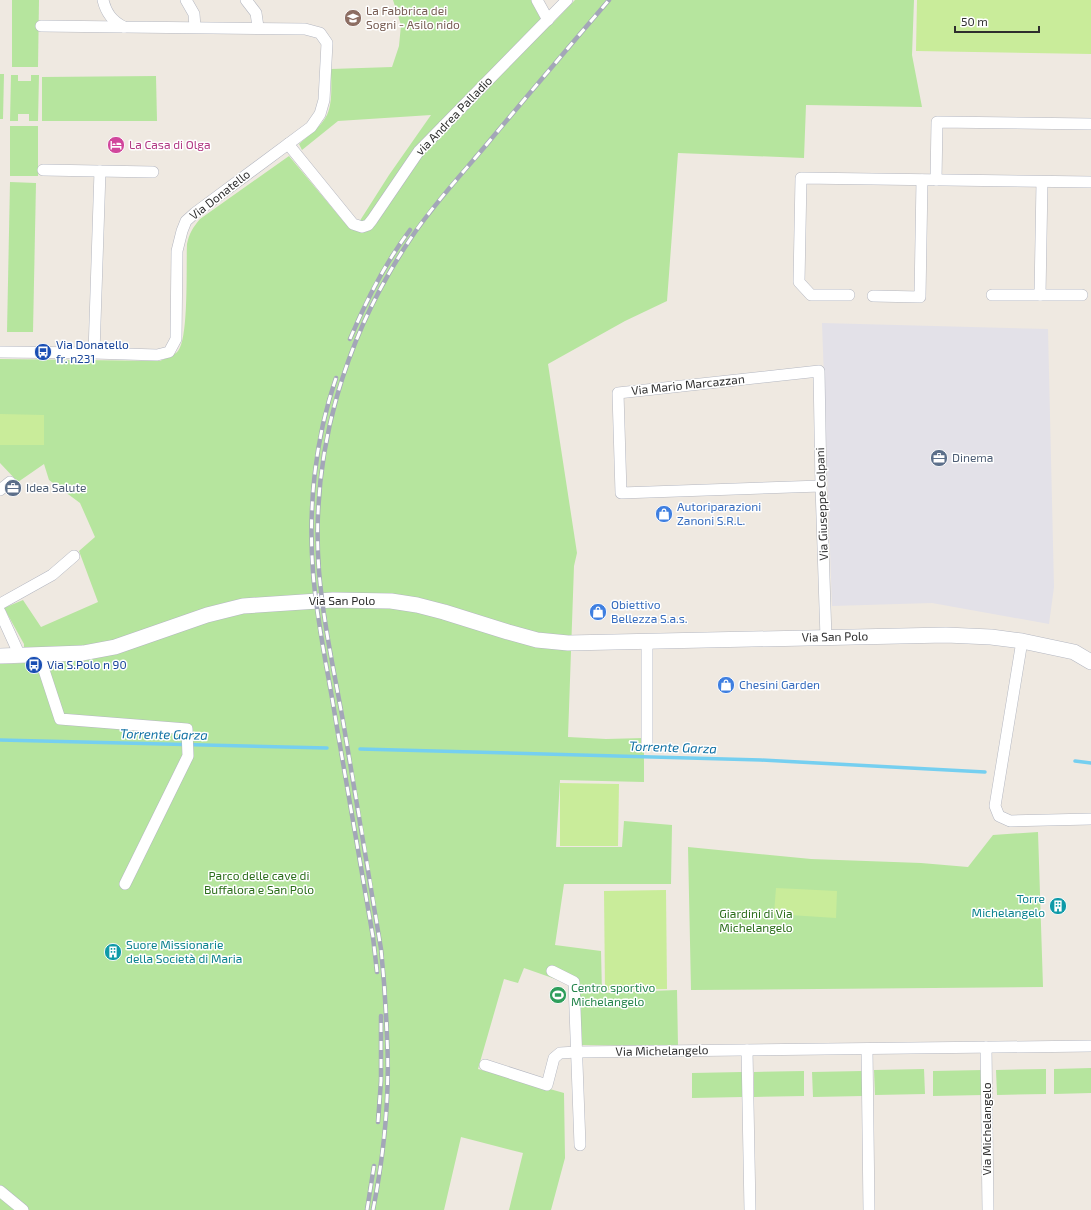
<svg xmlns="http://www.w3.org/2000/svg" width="1091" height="1210" font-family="'Exo 2',sans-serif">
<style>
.industrial{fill:#e3e1e8}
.green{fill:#b6e59e}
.pitch{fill:#c9ec9a}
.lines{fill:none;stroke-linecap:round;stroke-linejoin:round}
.stream{stroke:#75cff0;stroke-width:3.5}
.street-casing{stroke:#b4b7c1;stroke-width:12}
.secondary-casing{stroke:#b4b7c1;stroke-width:16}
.street{stroke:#fff;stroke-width:11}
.secondary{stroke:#fff;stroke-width:15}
.rail-casing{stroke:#a3a6b8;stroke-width:4.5}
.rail{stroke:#fff;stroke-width:3;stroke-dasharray:9;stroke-linecap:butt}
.labels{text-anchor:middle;stroke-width:3;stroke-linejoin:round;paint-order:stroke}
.education-label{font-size:12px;fill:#785e54;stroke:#fff;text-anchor:start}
.street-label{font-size:12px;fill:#2e2e2e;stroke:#fff}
.hotel-label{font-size:12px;fill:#b23c85;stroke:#fff;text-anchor:start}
.transit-label{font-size:12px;fill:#164399;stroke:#fff;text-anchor:start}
.service-label{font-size:12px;fill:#4e5e75;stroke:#fff;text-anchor:start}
.shop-label{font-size:12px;fill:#366cbe;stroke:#fff;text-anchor:start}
.park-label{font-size:12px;fill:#2c6e1b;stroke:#fff}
.culture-label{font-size:12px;fill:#0d838f;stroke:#fff;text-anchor:end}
.leisure-label{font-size:12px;fill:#27864d;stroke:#fff;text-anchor:start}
.water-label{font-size:13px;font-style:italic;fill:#0d6fa3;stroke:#fff}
</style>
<rect width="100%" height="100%" fill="#efe9e1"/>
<polygon class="industrial" points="822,323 1048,329 1054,587 1049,624 932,603 832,606"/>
<g class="green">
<polygon points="12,0 39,0 38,67 12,67"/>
<path d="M393 0H536L551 25 575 0H914L912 55 922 107 806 105 804 158 678 153 667 301 625 321 548 364 577 553 574 566 568 737 606 739 644 738V782L560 780 556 847H622L624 821 672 825 671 884H564L555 945 601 951 602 993 677 990 678 1046 580 1045 578 987 524 968 518 983 504 979 478 1069 564 1093 565 1158 551 1210H509L523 1153 461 1137 444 1210H0V664L24 663V644L4 608 23 600 41 627 98 602 79 551 95 537 80 503 49 480 44 464 18 482 0 463V359L160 361C165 358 174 356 178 351 189 338 186 264 187 244 189 234 193 227 200 219L289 156 344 222 354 230 389 175 431 115 338 121 302 150 299 144C308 136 321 127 327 115 333 102 331 83 331 69L392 67 399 46 401 25Z"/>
<polygon points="0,74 4,74 3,119 0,119"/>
<polygon points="11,75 18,75 18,81 31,81 31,75 39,75 38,121 29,121 29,114 18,114 18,121 10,121"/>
<polygon points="156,76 157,121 42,121 42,77"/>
<rect x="10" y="126" width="28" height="50"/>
<polygon points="10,182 36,183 33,332 7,332"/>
<polygon points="1038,832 1043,987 691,990 688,847 811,859 921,863 968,867 993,835"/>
<polygon points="1091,1068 1091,1093 1054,1094 1054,1069"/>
<polygon points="924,1069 925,1094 875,1095 874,1070"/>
<polygon points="1046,1069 1046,1094 997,1095 996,1070"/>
<polygon points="983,1070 983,1095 933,1096 933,1071"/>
<polygon points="804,1071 804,1096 754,1097 754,1072"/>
<polygon points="862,1071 862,1096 813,1097 812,1072"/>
<polygon points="742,1072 742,1097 692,1098 692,1073"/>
</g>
<g class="pitch">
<polygon points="917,0 1091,0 1091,54 916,51"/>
<polygon points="0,414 44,415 44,445 0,445"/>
<polygon points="560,783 619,784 618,846 560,846"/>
<polygon points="776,888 837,891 836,918 774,914"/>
<polygon points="666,890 667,989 605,990 604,891"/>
</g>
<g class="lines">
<g class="stream">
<polyline points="0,740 327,748"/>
<polyline points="360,749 761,760 985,772"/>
<polyline points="1075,761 1091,763"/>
</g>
<defs>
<g id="street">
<polyline points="186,0 194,14 195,27"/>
<polyline points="246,0 256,13 258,27"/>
<polyline points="537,0 548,20"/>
<polyline points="41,26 124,27"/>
<polyline points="288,144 353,224 362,227 368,225 372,220 419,151 567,0"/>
<polyline points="43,170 153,172"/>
<polyline points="936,180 937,122 1091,124"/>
<polyline points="849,295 811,295 799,282 801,178 1091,182"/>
<polyline points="992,295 1082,295"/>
<polyline points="1040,295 1042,182"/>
<polyline points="873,296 920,297 922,180"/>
<path d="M0 352 94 353 157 355 169 352 176 339 177 251 182 231 186 221 195 213 311 127 320 114 324 100 327 43 320 33 305 29 124 27C112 21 106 13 103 0"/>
<polyline points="94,353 100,171"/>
<polyline points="821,486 621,493 618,393 819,371 821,486 826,638"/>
<polyline points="0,490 10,482"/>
<polyline points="0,604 52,575 74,556"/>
<polyline points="0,612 20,656"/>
<polyline points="1022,641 995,806 999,816 1010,821 1091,819"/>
<polyline points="39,655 60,719 187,729 188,756 125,884"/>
<polyline points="647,743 647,641"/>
<polyline points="552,971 574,982 580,1145"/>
<polyline points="986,1047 988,1210"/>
<polyline points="867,1049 869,1210"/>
<polyline points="747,1050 750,1210"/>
<polyline points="485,1065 547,1085 554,1058 560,1053 577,1052 1091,1046"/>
<polyline points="0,1191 23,1210"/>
</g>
<polyline id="secondary" points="0,656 83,653 115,647 207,615 243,606 333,600 391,601 417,605 444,612 508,632 537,640 568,643 946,635 991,637 1022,641 1074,652 1091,662"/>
</defs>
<use href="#street" class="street-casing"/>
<use href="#secondary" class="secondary-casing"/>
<use href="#street" class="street"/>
<use href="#secondary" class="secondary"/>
<defs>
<g id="rail">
<path d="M350 339C366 301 385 263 410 230"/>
<path d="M336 378C315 439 308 508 313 572 317 625 329 676 337 728 349 798 361 867 373 937L377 972"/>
<polyline points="378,1122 381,1081 381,1016"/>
<polyline points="367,1210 374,1166"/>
<path d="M373 1210C384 1155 390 1094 387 1037 386 1008 384 978 381 949 369 873 356 797 343 721 334 671 323 621 319 571 310 452 345 336 411 238 433 205 461 175 487 144 527 96 568 48 609 0"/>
</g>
</defs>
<use href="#rail" class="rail-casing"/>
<use href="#rail" class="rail"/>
</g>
<defs>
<symbol id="school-disc" viewBox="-11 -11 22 22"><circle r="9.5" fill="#8d6e63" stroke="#fff"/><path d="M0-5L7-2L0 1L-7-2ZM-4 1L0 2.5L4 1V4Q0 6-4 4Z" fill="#fff"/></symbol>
<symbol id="hotel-disc" viewBox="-11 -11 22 22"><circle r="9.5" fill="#d1479c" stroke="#fff"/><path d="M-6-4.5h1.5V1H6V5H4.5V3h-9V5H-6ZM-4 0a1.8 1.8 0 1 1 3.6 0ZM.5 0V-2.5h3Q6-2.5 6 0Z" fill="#fff"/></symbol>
<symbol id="bus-disc" viewBox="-11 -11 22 22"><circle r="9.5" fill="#1a4fb4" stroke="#fff"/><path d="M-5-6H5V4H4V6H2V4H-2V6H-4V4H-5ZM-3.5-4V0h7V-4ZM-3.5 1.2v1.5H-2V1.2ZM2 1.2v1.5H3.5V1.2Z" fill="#fff"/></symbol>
<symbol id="office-disc" viewBox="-11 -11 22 22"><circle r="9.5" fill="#5c6f8a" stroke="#fff"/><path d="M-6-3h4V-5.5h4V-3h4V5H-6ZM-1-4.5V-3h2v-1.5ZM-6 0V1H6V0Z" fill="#fff"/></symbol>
<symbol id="shop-disc" viewBox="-11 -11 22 22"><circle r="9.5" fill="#3f7fe0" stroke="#fff"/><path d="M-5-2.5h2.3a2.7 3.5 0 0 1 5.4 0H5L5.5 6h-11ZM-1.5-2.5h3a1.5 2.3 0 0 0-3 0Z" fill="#fff"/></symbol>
<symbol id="building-disc" viewBox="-11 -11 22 22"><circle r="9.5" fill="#0f9aa8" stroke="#fff"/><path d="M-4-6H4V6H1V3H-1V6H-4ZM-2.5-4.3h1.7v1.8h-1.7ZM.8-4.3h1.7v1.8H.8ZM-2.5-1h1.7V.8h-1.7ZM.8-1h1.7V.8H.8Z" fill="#fff"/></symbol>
<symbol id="stadium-disc" viewBox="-11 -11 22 22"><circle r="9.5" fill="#2e9e5b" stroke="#fff"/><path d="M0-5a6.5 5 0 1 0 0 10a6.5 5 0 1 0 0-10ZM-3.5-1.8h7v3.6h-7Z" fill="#fff"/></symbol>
</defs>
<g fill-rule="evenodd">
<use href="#school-disc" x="343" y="8" width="20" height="20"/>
<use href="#hotel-disc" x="106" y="135" width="20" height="20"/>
<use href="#bus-disc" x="33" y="342" width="20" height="20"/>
<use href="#office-disc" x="929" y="448" width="20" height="20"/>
<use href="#office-disc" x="3" y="478" width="20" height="20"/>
<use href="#shop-disc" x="654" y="504" width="20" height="20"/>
<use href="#shop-disc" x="588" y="602" width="20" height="20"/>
<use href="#bus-disc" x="24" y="655" width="20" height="20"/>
<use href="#shop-disc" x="716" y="675" width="20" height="20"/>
<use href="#building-disc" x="1048" y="896" width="20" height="20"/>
<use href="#building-disc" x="103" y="942" width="20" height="20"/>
<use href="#stadium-disc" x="548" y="985" width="20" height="20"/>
</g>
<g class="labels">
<g class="education-label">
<text x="366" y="15">La Fabbrica dei<tspan x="366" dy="14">Sogni - Asilo nido</tspan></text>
</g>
<g class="street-label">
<text transform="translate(454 116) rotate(-46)" y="4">via Andrea Palladio</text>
<text transform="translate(220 195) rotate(-38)" y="4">Via Donatello</text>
<text transform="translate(688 385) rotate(-6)" y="4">Via Mario Marcazzan</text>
<text transform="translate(822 504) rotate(-92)" y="4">Via Giuseppe Colpani</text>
<text x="342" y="605">Via San Polo</text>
<text transform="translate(835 637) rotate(-1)" y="4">Via San Polo</text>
<text transform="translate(662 1051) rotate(-1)" y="4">Via Michelangelo</text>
<text transform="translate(987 1129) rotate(-90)" y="4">Via Michelangelo</text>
</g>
<g class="hotel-label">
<text x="129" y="149">La Casa di Olga</text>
</g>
<g class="transit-label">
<text x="56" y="349">Via Donatello<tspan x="56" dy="14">fr. n231</tspan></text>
<text x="47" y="669">Via S.Polo n 90</text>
</g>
<g class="service-label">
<text x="952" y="462">Dinema</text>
<text x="26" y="492">Idea Salute</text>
</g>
<g class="shop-label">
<text x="677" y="511">Autoriparazioni<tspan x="677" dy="14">Zanoni S.R.L.</tspan></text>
<text x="611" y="609">Obiettivo<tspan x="611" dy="14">Bellezza S.a.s.</tspan></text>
<text x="739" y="689">Chesini Garden</text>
</g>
<g class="park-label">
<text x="259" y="880">Parco delle cave di<tspan x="259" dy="14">Buffalora e San Polo</tspan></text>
<text x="756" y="918">Giardini di Via<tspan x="756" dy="14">Michelangelo</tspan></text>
</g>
<g class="culture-label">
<text x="1045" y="903">Torre<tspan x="1045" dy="14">Michelangelo</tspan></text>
<text x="126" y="949" text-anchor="start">Suore Missionarie<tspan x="126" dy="14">della Società di Maria</tspan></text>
</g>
<g class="leisure-label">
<text x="571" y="992">Centro sportivo<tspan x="571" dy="14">Michelangelo</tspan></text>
</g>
<g class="water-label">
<text transform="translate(164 734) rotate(1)" y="5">Torrente Garza</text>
<text transform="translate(673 747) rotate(2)" y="5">Torrente Garza</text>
</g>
</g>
<path d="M955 26v6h84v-6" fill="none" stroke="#2e2e2e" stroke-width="2"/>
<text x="961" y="26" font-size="12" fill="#2e2e2e" stroke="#ffffff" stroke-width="3" paint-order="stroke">50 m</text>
</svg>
